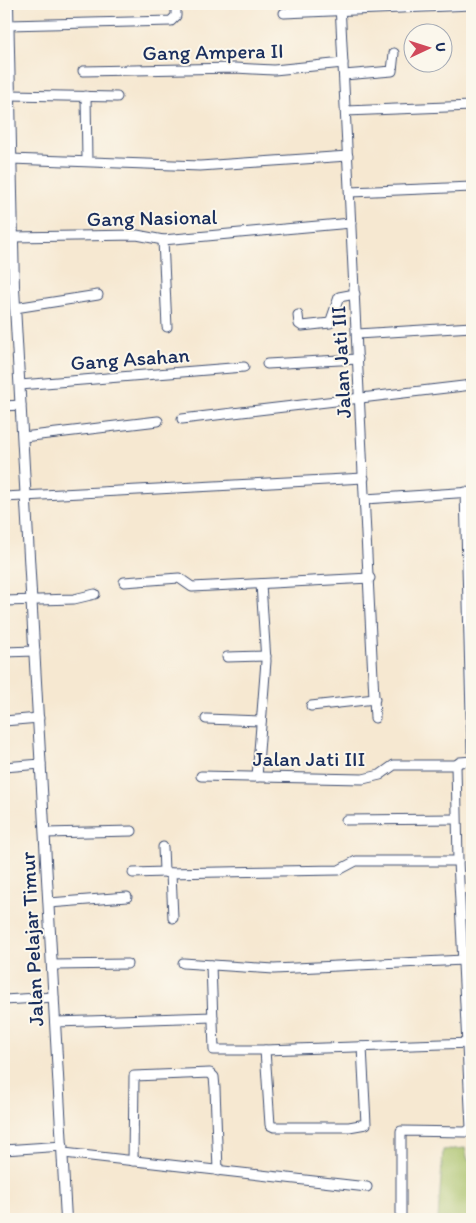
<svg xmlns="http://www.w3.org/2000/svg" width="476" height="1223" font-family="Itim,sans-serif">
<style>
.green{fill:#a4be64;stroke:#607661}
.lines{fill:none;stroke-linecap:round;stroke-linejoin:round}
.minor-casing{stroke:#3c4b6f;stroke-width:11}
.tertiary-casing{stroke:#3c4b6f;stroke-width:12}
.minor{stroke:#fff;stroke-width:9}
.tertiary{stroke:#fff;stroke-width:10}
.labels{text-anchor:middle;stroke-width:4;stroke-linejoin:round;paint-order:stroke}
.street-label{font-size:21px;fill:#1b2f5e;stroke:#fbf7ec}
</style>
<rect width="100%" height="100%" fill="#fbf7ec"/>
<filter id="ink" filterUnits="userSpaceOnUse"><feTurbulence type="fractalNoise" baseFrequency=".02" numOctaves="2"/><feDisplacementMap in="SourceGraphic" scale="10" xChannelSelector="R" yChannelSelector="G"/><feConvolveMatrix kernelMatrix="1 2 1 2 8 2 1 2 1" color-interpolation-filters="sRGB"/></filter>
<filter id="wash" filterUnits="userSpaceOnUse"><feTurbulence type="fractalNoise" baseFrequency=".0096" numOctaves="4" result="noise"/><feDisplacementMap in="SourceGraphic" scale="20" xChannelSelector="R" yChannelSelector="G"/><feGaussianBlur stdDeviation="1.12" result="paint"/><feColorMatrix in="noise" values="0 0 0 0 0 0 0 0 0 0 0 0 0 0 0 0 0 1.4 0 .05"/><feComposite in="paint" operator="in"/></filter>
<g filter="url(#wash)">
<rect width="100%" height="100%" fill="#f6e8d1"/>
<polygon class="green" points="465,1148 468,1160 472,1160 472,1219 438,1219 443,1150"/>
</g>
<g filter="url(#ink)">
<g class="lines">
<defs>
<g id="minor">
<polyline points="340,4 375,718"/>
<polyline points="284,13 472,5"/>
<polyline points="8,25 171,21 176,16 176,4"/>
<polyline points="83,71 235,68 274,70 343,63"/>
<polyline points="344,75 392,71 394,53"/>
<polyline points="10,95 117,97"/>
<polyline points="86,96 87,161"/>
<polyline points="346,111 472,106"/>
<polyline points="11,159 200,166 348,156"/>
<polyline points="350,192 472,187"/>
<polyline points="13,237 137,235 163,240 351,223"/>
<polyline points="163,240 167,327"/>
<polyline points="15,308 98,295"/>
<polyline points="298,315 299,324 302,326 330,323 339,297 355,294"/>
<polyline points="357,334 472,327"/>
<polyline points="267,364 358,359"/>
<polyline points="20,385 244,367"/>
<polyline points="4,406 21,405"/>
<polyline points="182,419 472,385"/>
<polyline points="23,437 158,421"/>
<polyline points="465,492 472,751"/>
<polyline points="4,497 364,478"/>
<polyline points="365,499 472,492"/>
<polyline points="124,582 179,578 192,587 370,578"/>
<polyline points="4,601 74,599 95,594"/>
<polyline points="4,652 35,651"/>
<polyline points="227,657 266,656"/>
<polyline points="311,706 375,699"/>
<polyline points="206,719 261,721"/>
<polyline points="4,721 39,718"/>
<polyline points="4,767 41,764"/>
<polyline points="201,776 363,779 380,775 394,765 456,765 460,762 472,761"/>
<polyline points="257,777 266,661 261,584"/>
<polyline points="346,820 456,819"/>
<polyline points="45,833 132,831"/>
<polyline points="163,847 164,871 167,873 339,870 356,861 458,861"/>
<polyline points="133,873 165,872"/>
<polyline points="171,873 173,918"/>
<polyline points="49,903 127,897"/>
<polyline points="183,963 274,969 464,960"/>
<polyline points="53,965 127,964"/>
<polyline points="211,965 214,1050 265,1050 472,1043"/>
<polyline points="4,1000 54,997"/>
<polyline points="56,1022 213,1017"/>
<polyline points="265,1050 270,1125 274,1127 349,1127 366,1124 362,1047"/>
<polyline points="4,1150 63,1146"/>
<polyline points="64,1153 367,1187"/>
<polyline points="133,1161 134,1076 210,1073 214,1077 215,1088 218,1171"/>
<polyline points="401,1219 401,1131 466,1132 471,1128 458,861 456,765"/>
</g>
<polyline id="tertiary" points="8,4 14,288 66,1219"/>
</defs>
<use href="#minor" class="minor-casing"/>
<use href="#tertiary" class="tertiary-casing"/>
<use href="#minor" class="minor"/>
<use href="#tertiary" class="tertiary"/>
</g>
</g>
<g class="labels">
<g class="street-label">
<text transform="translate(213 52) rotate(-1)" y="7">Gang Ampera II</text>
<text transform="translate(152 218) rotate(-1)" y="7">Gang Nasional</text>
<text transform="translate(130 359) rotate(-4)" y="7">Gang Asahan</text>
<text transform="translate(341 362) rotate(-93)" y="7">Jalan Jati III</text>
<text x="309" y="766">Jalan Jati III</text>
<text transform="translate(32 939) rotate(-93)" y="7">Jalan Pelajar Timur</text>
</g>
</g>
<rect width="476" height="1223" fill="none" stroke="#fbf7ec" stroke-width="20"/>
<g transform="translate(428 48) rotate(86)"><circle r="24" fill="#fbf7ec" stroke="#a1a7b3"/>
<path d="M0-4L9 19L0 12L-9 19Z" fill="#d1495b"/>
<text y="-8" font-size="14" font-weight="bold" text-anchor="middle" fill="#1b2f5e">U</text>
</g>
</svg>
